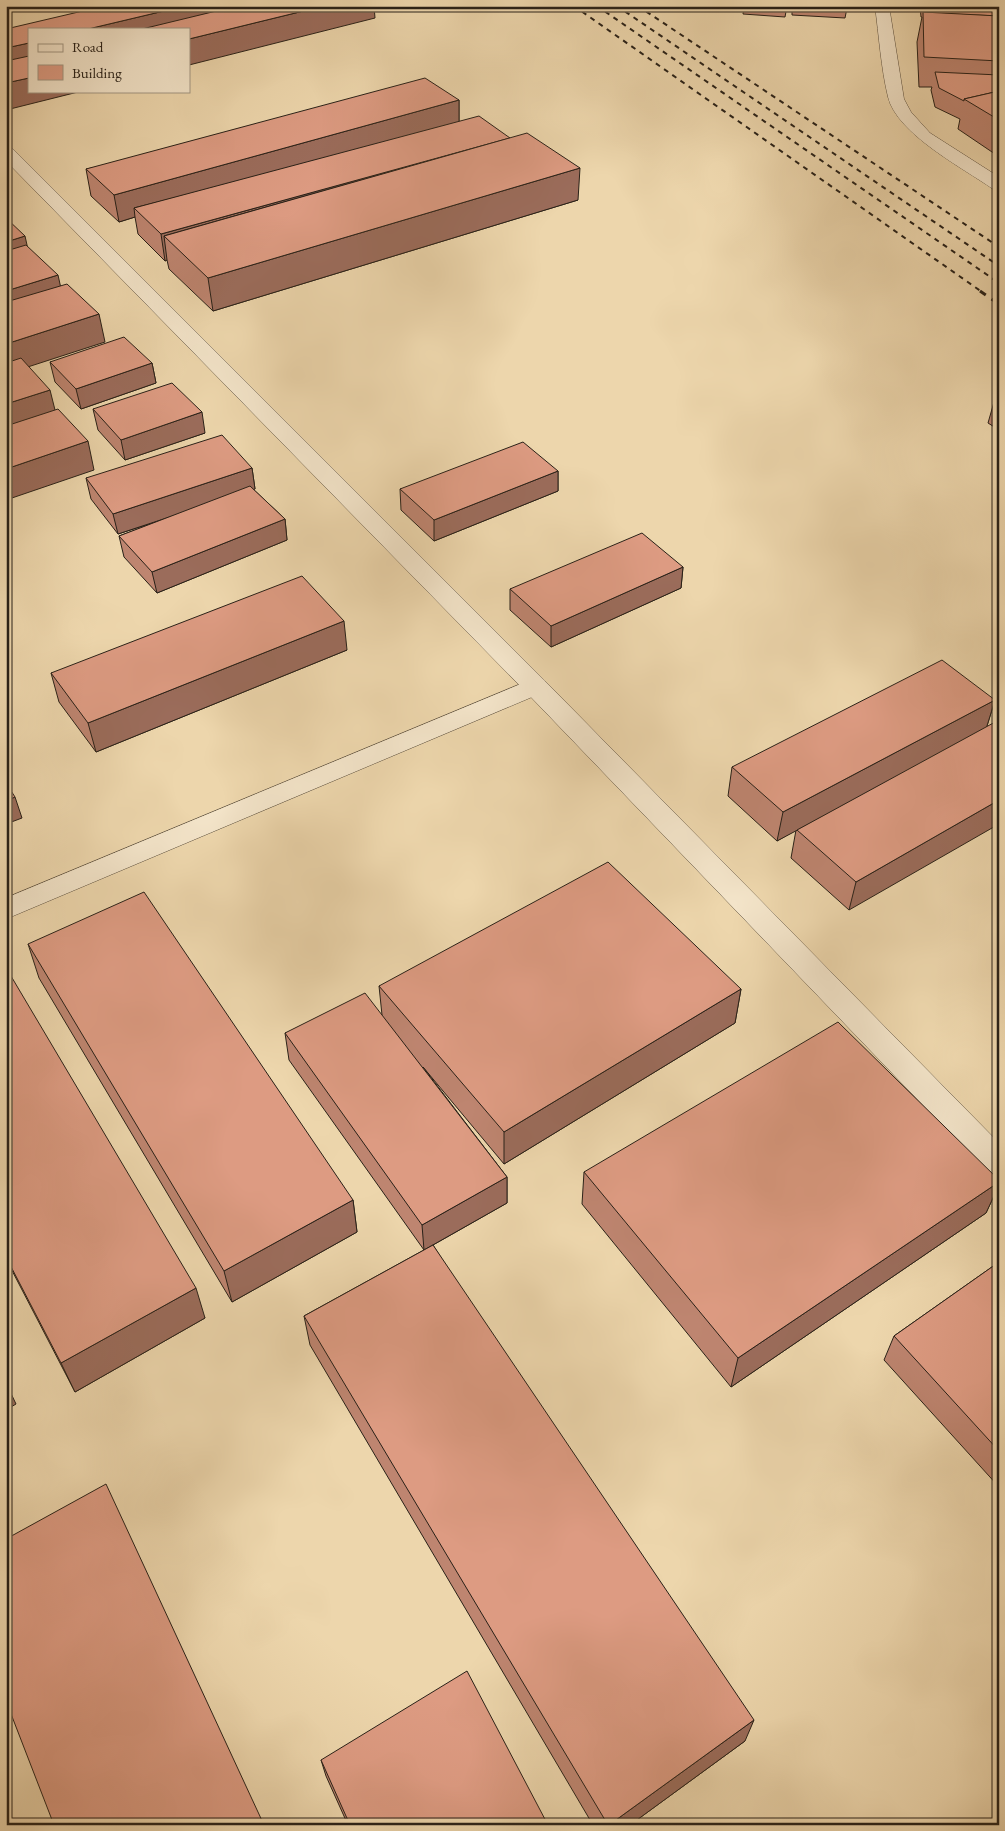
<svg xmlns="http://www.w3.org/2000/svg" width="1005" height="1831" font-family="'EB Garamond',serif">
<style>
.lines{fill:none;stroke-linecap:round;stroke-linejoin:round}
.lane-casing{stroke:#5a4e3d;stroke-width:1}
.street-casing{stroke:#5a4e3d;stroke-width:1}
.lane{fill:#f3e4c9;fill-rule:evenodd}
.street{fill:#f3e4c9;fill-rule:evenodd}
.rail-far1{stroke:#292118;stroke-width:2;stroke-dasharray:5 5;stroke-linecap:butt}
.rail{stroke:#292118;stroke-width:3;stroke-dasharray:7 7;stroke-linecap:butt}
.wall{fill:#be8570;stroke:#292118}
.shaded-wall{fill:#9b6c5b;stroke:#292118}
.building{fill:#dd9b82;stroke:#292118}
</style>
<rect width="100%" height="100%" fill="#edd6ac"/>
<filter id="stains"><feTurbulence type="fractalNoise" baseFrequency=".004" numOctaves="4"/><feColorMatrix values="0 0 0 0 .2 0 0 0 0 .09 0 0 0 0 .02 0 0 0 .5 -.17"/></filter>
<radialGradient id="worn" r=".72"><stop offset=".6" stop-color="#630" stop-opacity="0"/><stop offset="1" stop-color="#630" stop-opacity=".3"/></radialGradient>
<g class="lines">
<defs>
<polygon id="lane" points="535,678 544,680 547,686 544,692 6,919 6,898"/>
<g id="street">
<path d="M875 6H889L904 99 911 112 930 133 999 177V190L993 189C963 168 897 134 888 97 881 68 879 36 875 6Z"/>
<polygon points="6,146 12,148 544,680 999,1143 999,1177 988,1173 526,692 6,161"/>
</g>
</defs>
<use href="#lane" class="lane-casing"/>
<use href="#street" class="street-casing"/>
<use href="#lane" class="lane"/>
<use href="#street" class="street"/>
<g class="rail-far1">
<polyline points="574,6 982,292"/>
<polyline points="597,6 999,283"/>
<polyline points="617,6 999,266"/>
<polyline points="638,6 999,247"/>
</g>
<polyline class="rail" points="980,291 999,304"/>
</g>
<g class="wall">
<polygon points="744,6 787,6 785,17 743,14"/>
<polygon points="792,6 847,6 847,8 845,18 792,15"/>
<polygon points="920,6 999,6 999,153 995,154 958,129 960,119 935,107 931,90 932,87 919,87 917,42 922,17 921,17"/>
<polygon points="459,100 459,121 578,200 213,311 169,269 167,260 165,261 138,234 135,217 119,222 91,196 86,169"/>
<polygon points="50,362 152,363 156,383 81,409 55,382"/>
<polygon points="999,400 999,430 988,423 994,402"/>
<polygon points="93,409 205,433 125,460 98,430"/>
<polygon points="252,468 255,489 253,489 285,519 287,540 157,593 124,557 119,536 168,518 118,534 91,499 86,478"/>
<polygon points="558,471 558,491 434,541 401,510 400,489"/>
<polygon points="683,567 681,588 551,647 510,610 510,589"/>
<polygon points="347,650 96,752 59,702 51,673"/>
<polygon points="995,700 987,726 849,910 791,858 796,830 777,841 728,796 732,767"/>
<polygon points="28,944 353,1200 357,1232 232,1302 39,978"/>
<polygon points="6,972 205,1318 75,1392 6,1259"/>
<polygon points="379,986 741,989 735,1023 504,1164 423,1067 507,1177 507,1203 433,1245 745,1741 630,1825 593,1825 310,1345 304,1316 424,1250 289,1060 285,1033 382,1015"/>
<polygon points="999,1032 999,1050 994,1045"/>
<polygon points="584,1172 999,1180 999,1185 986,1213 731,1387 582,1204"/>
<polygon points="999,1262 999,1487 884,1360 894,1336"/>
<polygon points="321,1760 548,1825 348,1825 326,1776"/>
</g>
<g class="shaded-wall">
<polygon points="185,6 289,6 189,29 88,29"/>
<polygon points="324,6 374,6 375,18 189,65 189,39"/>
<polygon points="29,43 29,68 6,74 6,48"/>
<polygon points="29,78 29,91 82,91 6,110 6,83"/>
<polygon points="459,100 459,125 134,208 135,217 119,222 114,195"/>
<polygon points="999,137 999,153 995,154"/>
<polygon points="510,138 164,236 167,260 165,261 161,234"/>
<polygon points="580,168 578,200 213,311 208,278"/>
<polygon points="25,236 31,263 6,270 6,242"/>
<polygon points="58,275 64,302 6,320 6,291"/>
<polygon points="99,314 105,342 6,374 6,344"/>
<polygon points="152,363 156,383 81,409 76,389"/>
<polygon points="50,390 57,418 6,435 6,404"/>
<polygon points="202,412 205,433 125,460 121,440"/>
<polygon points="88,441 94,470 6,500 6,469"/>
<polygon points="252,468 255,489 118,534 113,514"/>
<polygon points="558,471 558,491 434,541 434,520"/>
<polygon points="285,519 287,540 157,593 152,572"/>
<polygon points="683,567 681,588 551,647 551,626"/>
<polygon points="344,621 347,650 96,752 88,723"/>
<polygon points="995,700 986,729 777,841 783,812"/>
<polygon points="15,797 22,818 6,824 6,801"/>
<polygon points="999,800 999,824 849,910 856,882"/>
<polygon points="741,989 735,1023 504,1164 504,1132"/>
<polygon points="507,1177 507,1203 424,1250 422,1225"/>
<polygon points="999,1182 999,1185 986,1213 731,1387 738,1358"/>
<polygon points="353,1200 357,1232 232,1302 224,1271"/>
<polygon points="196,1288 205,1318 75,1392 61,1363"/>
<polygon points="6,1383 16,1404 6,1410"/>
<polygon points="754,1720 745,1741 630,1825 609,1825"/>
</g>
<g class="building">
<polygon points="104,6 185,6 88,29 29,29 29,43 6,48 6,29"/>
<polygon points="237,6 324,6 189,39 189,29 142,29"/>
<polygon points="764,6 787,6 786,8"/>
<polygon points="799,6 847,6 847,8"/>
<polygon points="928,6 999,7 999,16 928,13"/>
<polygon points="923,12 999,16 999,61 924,57"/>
<polygon points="29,56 29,78 6,83 6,61"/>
<polygon points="935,72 999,75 999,91 964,99 964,101 939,88"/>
<polygon points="425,78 459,100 114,195 86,169"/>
<polygon points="999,91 999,120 964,99"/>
<polygon points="479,116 510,138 161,234 134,208"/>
<polygon points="527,133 580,168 208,278 164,236"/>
<polygon points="6,218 25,236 6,242"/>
<polygon points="26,245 58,275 6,291 6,251"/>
<polygon points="67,284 99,314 6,344 6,302"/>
<polygon points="124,337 152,363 76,389 50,362"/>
<polygon points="21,358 50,390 6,404 6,363"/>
<polygon points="172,383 202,412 121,440 93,409"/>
<polygon points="999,400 999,406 994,402"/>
<polygon points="58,409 88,441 6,469 6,426"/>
<polygon points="222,435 252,468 113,514 86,478"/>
<polygon points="523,442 558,471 434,520 400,489"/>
<polygon points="250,486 285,519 152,572 119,536"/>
<polygon points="642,533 683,567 551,626 510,589"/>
<polygon points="302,576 344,621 88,723 51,673"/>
<polygon points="942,660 995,700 783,812 732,767"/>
<polygon points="997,721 999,722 999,800 856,882 797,830"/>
<polygon points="6,783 15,797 6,801"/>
<polygon points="608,862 741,989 504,1132 379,986"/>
<polygon points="144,892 353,1200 224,1271 28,944"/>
<polygon points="8,971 196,1288 61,1363 6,1257 6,972"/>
<polygon points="365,993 507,1177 422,1225 285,1033"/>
<polygon points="838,1022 999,1180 999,1182 738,1358 584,1172"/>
<polygon points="433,1245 754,1720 609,1825 608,1825 304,1316"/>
<polygon points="999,1262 999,1451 894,1336"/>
<polygon points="106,1484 264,1825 54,1825 6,1701 6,1539"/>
<polygon points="467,1671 548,1825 350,1825 321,1760"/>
</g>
<rect width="1005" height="1831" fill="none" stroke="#edd6ac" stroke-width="25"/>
<rect x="8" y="8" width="990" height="1816" fill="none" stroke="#292118" stroke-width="2.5"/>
<rect x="12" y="12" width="980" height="1806" fill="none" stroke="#292118"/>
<rect x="28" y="28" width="162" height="65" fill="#f3e4c9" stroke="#a29682"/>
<rect x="38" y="44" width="25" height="8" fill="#f3e4c9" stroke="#a29682"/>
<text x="72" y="52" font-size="15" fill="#292118">Road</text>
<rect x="38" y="65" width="25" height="15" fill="#dd9b82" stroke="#a29682"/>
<text x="72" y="78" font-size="15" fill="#292118">Building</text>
<rect width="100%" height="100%" filter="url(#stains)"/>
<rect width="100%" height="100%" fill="url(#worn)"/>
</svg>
